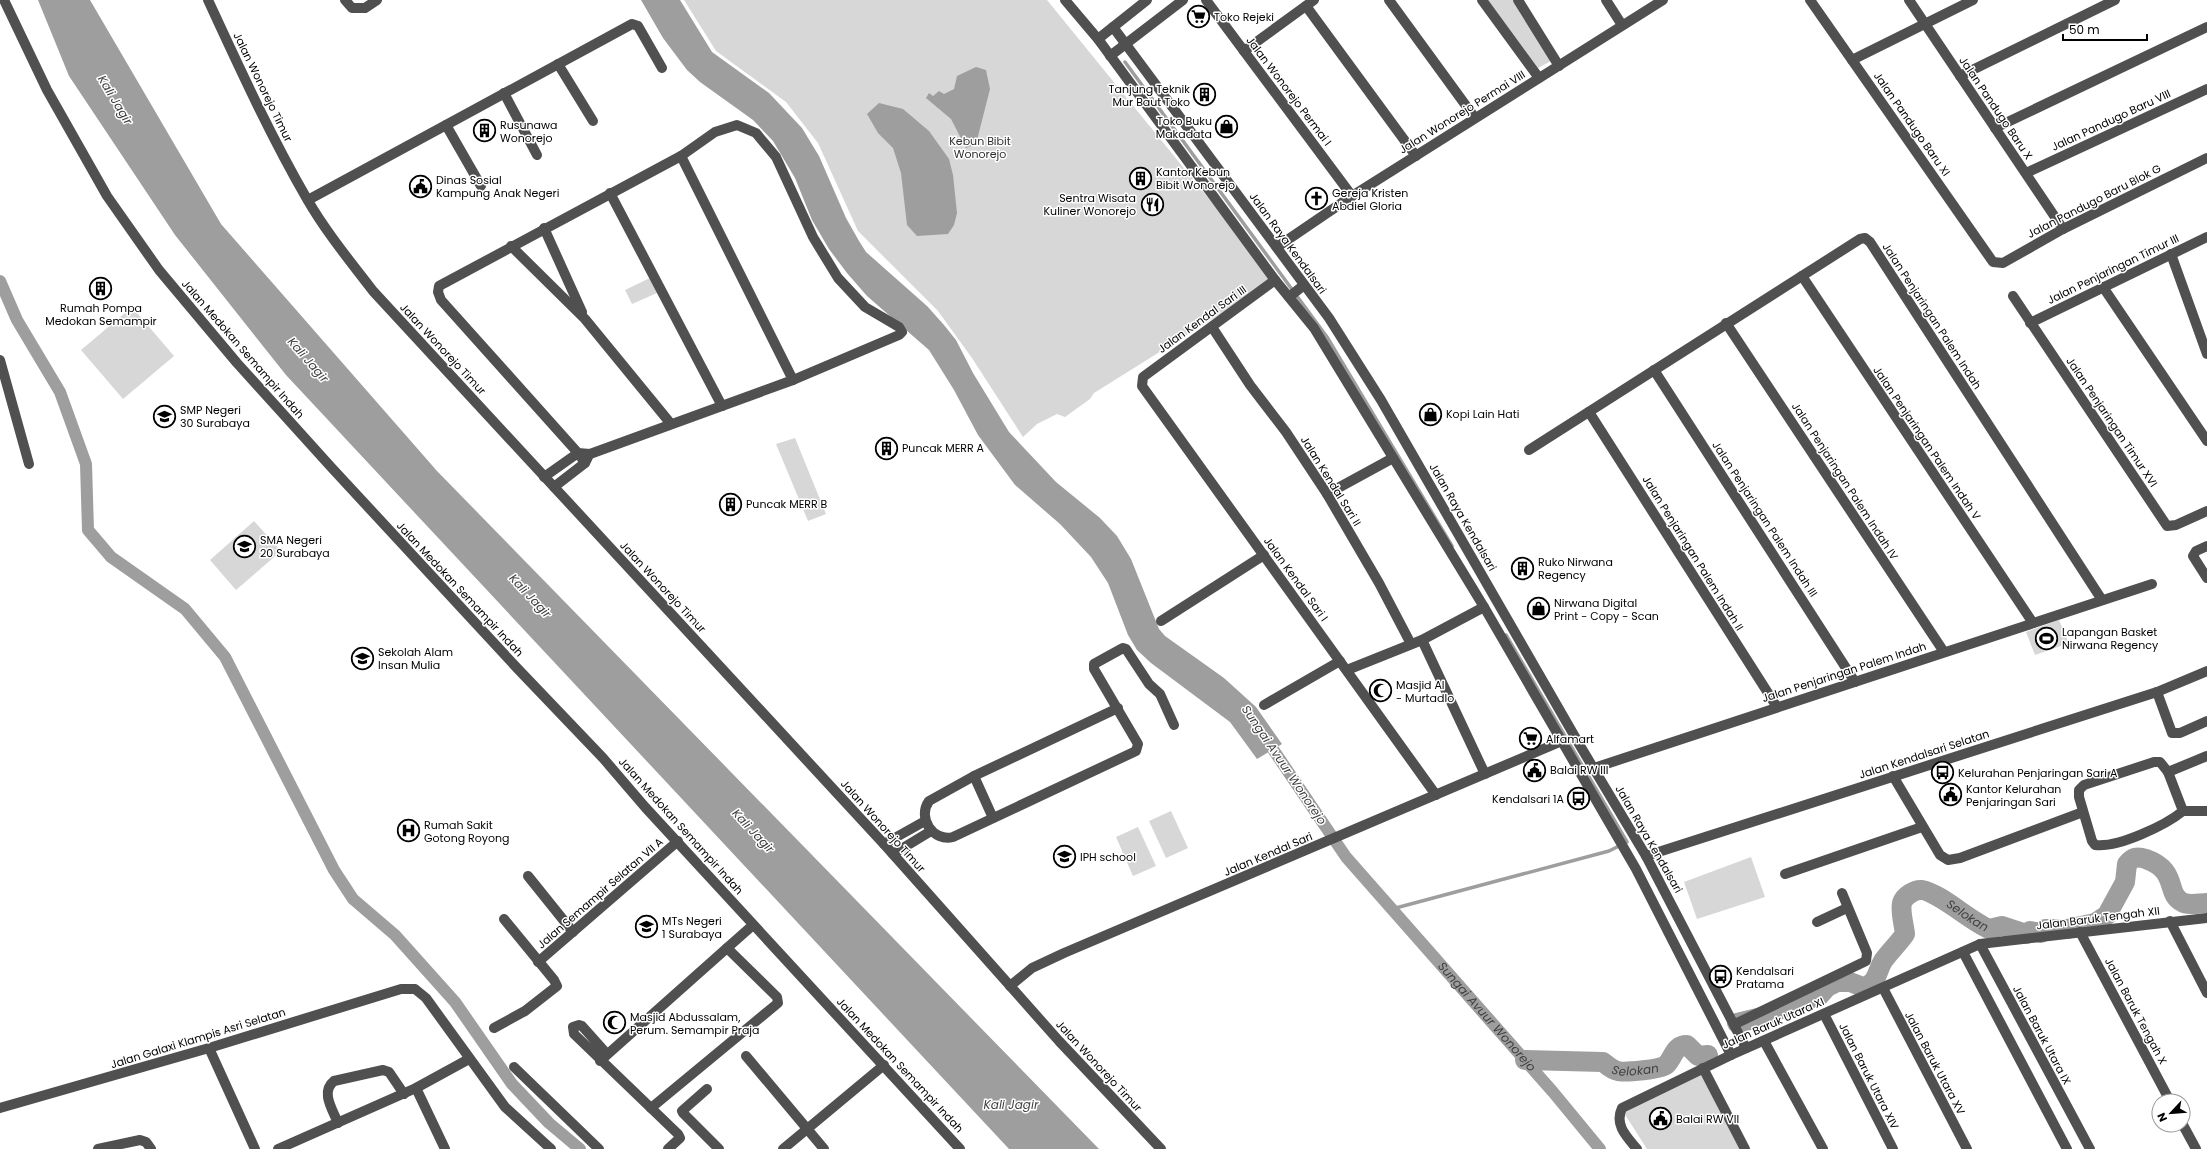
<svg xmlns="http://www.w3.org/2000/svg" width="2207" height="1149" font-family="Poppins,sans-serif">
<style>
.green{fill:#d7d7d7}
.water{fill:#9e9e9e}
.lines{fill:none;stroke-linecap:round;stroke-linejoin:round}
.stream{stroke:#9e9e9e;stroke-width:3.5}
.canal{stroke:#9e9e9e;stroke-width:12}
.river{stroke:#9e9e9e;stroke-width:20}
.minor{stroke:#505050;stroke-width:10}
.labels{text-anchor:middle;stroke-width:3;stroke-linejoin:round;paint-order:stroke}
.poi-label{font-size:11px;fill:#000;stroke:#fff;text-anchor:start}
.street-label{font-size:11px;fill:#000;stroke:#fff}
.park-label{font-size:11px;fill:#2e2e2e;stroke:#fff}
.water-label{font-size:12px;font-style:italic;fill:#3f3f3f;stroke:#fff}
</style>
<rect width="100%" height="100%" fill="#fff"/>
<g class="green">
<polygon points="684,0 1047,0 1275,280 1094,393 1090,399 1065,417 1057,414 1037,424 1023,437 972,358 938,311 858,231 818,143 786,102 716,51"/>
<polygon points="1488,0 1513,0 1551,61 1538,68"/>
<polygon points="650,278 657,293 632,304 625,290"/>
<polygon points="132,307 174,356 123,399 81,350"/>
<polygon points="795,438 826,514 808,521 776,444"/>
<polygon points="254,521 281,551 236,590 210,560"/>
<polygon points="2059,620 2069,643 2035,655 2026,632"/>
<polygon points="1171,811 1188,848 1166,858 1149,821"/>
<polygon points="1138,827 1156,866 1133,876 1116,837"/>
<polygon points="1751,857 1765,897 1697,919 1684,882"/>
<polygon points="1701,1072 1740,1149 1647,1149 1624,1113"/>
</g>
<g class="water">
<polygon points="38,0 90,0 221,224 437,471 1099,1149 1009,1149 286,375 175,235 69,76"/>
<polygon points="641,0 680,0 712,52 769,93 802,128 819,156 846,218 859,241 866,252 927,306 944,325 956,340 973,373 1009,432 1056,482 1100,518 1117,536 1131,559 1159,629 1165,636 1224,678 1256,707 1282,744 1257,759 1230,722 1151,663 1137,650 1128,635 1108,583 1091,557 1060,524 1015,485 978,435 954,390 929,350 867,296 847,273 829,249 812,220 795,178 773,141 753,120 700,82 687,70 663,38"/>
<polygon points="976,67 986,70 990,89 976,144 966,148 951,119 926,98 929,93 933,96 939,91 944,94 954,89 957,76"/>
<polygon points="879,103 903,109 929,131 949,159 953,175 957,213 954,225 948,234 917,236 907,225 901,173 893,148 878,133 867,114"/>
</g>
<g class="lines">
<g class="stream">
<polyline points="1125,62 1327,337 1452,546"/>
<polyline points="1392,909 1609,851 1627,842 1506,635"/>
</g>
<g class="canal">
<polyline points="0,281 17,320 60,392 86,464 88,530 111,557 185,609 225,657 334,870 353,899 395,935 455,1002 512,1084 549,1123 580,1149"/>
<path id="s1" d="M1264 736 1346 857 1553 1092 1600 1149"/>
</g>
<g class="river">
<path id="s2" d="M1737 1023 1766 1016 1789 1005 1819 996 1827 987 1837 982H1850L1863 987C1878 983 1876 973 1883 961 1890 951 1899 943 1905 934 1904 925 1900 911 1902 903 1904 896 1915 889 1922 890 1940 893 1970 921 1989 929L2002 926 2026 934 2030 931 2041 933 2045 929H2067L2095 923 2107 915 2125 882 2127 864C2133 857 2137 856 2146 859 2179 871 2165 893 2182 902 2189 906 2200 903 2207 903"/>
<path id="s3" d="M1525 1060 1603 1062C1608 1066 1612 1070 1618 1071 1624 1073 1663 1069 1666 1065 1674 1057 1674 1045 1687 1045L1698 1056 1708 1055"/>
</g>
<g class="minor">
<polyline points="4,0 47,90 107,196 159,270 237,363 331,467 517,668 603,758 645,807 960,1149"/>
<path d="M208 0C239 67 270 135 307 199 326 232 350 261 373 291L884 844 1059 1041 1161 1149"/>
<polyline points="345,0 352,8 365,8 377,0"/>
<polyline points="1065,0 1098,39 1275,280 1314,328 1484,607 1636,869 1731,1055"/>
<polyline points="1206,0 1352,196"/>
<polyline points="1389,0 1475,118"/>
<polyline points="1482,0 1539,78"/>
<polyline points="1518,0 1559,66"/>
<polyline points="1606,0 1622,25"/>
<polyline points="1810,0 1993,262 2003,263 2063,229 2207,158"/>
<polyline points="1909,0 2063,229"/>
<polyline points="1306,6 1416,156"/>
<polyline points="1113,27 1329,318 1381,400 1582,749 1646,856 1746,1048"/>
<polyline points="1098,39 1147,0"/>
<polyline points="1244,51 1314,0"/>
<polyline points="1110,56 1183,0"/>
<polyline points="1852,60 1973,0"/>
<polyline points="558,64 593,121"/>
<polyline points="1960,76 2115,0"/>
<polyline points="504,93 537,155"/>
<polyline points="446,125 481,186"/>
<polyline points="1995,128 2207,27"/>
<polyline points="681,156 793,380"/>
<polyline points="2026,173 2207,89"/>
<polyline points="610,193 722,406"/>
<polyline points="308,200 632,24 638,26 662,68"/>
<polyline points="544,228 582,312"/>
<polyline points="511,246 585,319 671,424"/>
<polyline points="1277,247 1352,196 1663,0"/>
<polyline points="2171,254 2207,354"/>
<polyline points="1802,276 2033,623"/>
<polyline points="1275,280 1143,377 1142,386 1436,795"/>
<polyline points="2103,287 2207,441"/>
<polyline points="2013,296 2167,526 2176,525 2207,511"/>
<polyline points="1289,297 1304,285"/>
<polyline points="1726,323 1944,652"/>
<polyline points="2030,323 2207,237"/>
<polyline points="1212,327 1250,385 1286,432 1327,494 1379,583 1411,644"/>
<polyline points="0,360 29,464"/>
<polyline points="1654,370 1855,682"/>
<polyline points="1589,412 1777,707"/>
<polyline points="1529,450 1860,239 1865,238 1870,242 2102,600"/>
<polyline points="544,477 578,453 590,454 793,380 899,335 902,332 899,327 865,307 838,278 813,237 776,157 756,133 737,125 715,132 681,156 439,286 438,292 441,300 578,453 585,463"/>
<polyline points="554,487 585,463 588,457"/>
<polyline points="1327,494 1393,458"/>
<polyline points="2207,546 2196,551 2193,556 2207,578"/>
<polyline points="1161,621 1264,555"/>
<polyline points="1422,640 1485,774"/>
<polyline points="1347,670 1422,640 1484,607"/>
<polyline points="2157,692 2172,733 2180,733 2207,721"/>
<polyline points="1264,705 1340,661"/>
<path d="M1118 708 974 776 929 801C917 818 933 842 953 837L1136 751 1138 744 1094 669V664L1123 648 1126 649 1149 684 1160 694 1174 725"/>
<path d="M2154 762H2160L2168 772 2183 811C2166 825 2118 848 2095 845L2092 841 2079 797V790L2084 785Z"/>
<polyline points="1594,768 2152,584"/>
<polyline points="2168,772 2207,756"/>
<polyline points="974,776 993,818"/>
<polyline points="1893,776 1940,855 1948,860 1960,858 2083,812"/>
<polyline points="2183,811 2207,811"/>
<polyline points="884,844 925,821"/>
<polyline points="893,854 931,831"/>
<polyline points="1646,856 2157,692 2207,671"/>
<polyline points="1785,874 1922,827"/>
<polyline points="528,876 573,932"/>
<polyline points="2170,921 2207,993"/>
<polyline points="1817,922 1847,908"/>
<polyline points="2080,932 2170,1101"/>
<polyline points="1980,944 2090,1149"/>
<polyline points="727,948 753,925"/>
<polyline points="1963,952 2067,1149"/>
<polyline points="538,962 678,841"/>
<polyline points="1010,986 1032,968 1064,953 1562,741"/>
<polyline points="1883,988 1967,1149"/>
<polyline points="1824,1014 1893,1149"/>
<polyline points="1735,1024 1866,961 1867,953 1842,893"/>
<polyline points="494,1028 525,1011 557,986 554,980 504,919"/>
<polyline points="1764,1041 1823,1149"/>
<polyline points="209,1048 255,1149"/>
<polyline points="607,1054 582,1026 579,1025 573,1027 574,1034 678,1134 680,1138 668,1149"/>
<polyline points="746,1056 824,1149"/>
<polyline points="600,1061 727,948 777,997 778,1003 651,1108"/>
<polyline points="514,1067 599,1149"/>
<polyline points="1703,1068 1745,1149"/>
<polyline points="416,1088 445,1149"/>
<polyline points="707,1089 682,1111 683,1113 719,1149"/>
<polyline points="0,1108 209,1048 401,989 415,989 426,998 505,1107 551,1149"/>
<path d="M338 1123C333 1110 320 1092 334 1081L383 1070 389 1072 404 1094"/>
<polyline points="2183,1125 2196,1149"/>
<polyline points="98,1149 140,1140 146,1142 151,1149"/>
<polyline points="278,1149 416,1088 469,1059"/>
<polyline points="783,1149 884,1065"/>
<path d="M1637 1149C1627 1137 1614 1125 1622 1108L1731 1055 1980 944 2207 918"/>
</g>
</g>
<defs>
<symbol id="supermarket-ring" viewBox="-11 -11 22 22"><circle r="9.5" fill="#fff" stroke="#000" stroke-width="1.5"/><path d="M-6-5.5h2.5l.6 2H6L4.5 2H-2.5L-4.4-4H-6ZM-1.5 3.2a1.3 1.3 0 1 0 .1 0ZM3 3.2a1.3 1.3 0 1 0 .1 0Z" fill="#000"/></symbol>
<symbol id="building-ring" viewBox="-11 -11 22 22"><circle r="9.5" fill="#fff" stroke="#000" stroke-width="1.5"/><path d="M-4-6H4V6H1V3H-1V6H-4ZM-2.5-4.3h1.7v1.8h-1.7ZM.8-4.3h1.7v1.8H.8ZM-2.5-1h1.7V.8h-1.7ZM.8-1h1.7V.8H.8Z" fill="#000"/></symbol>
<symbol id="shop-ring" viewBox="-11 -11 22 22"><circle r="9.5" fill="#fff" stroke="#000" stroke-width="1.5"/><path d="M-5-2.5h2.3a2.7 3.5 0 0 1 5.4 0H5L5.5 6h-11ZM-1.5-2.5h3a1.5 2.3 0 0 0-3 0Z" fill="#000"/></symbol>
<symbol id="civic-ring" viewBox="-11 -11 22 22"><circle r="9.5" fill="#fff" stroke="#000" stroke-width="1.5"/><path d="M-.6-6.5H3V-4.5H.6V-3L4-1V1h2V6H-6V1h2V-1L-.6-3ZM-1.2 2.5V6h2.4V2.5Z" fill="#000"/></symbol>
<symbol id="church-ring" viewBox="-11 -11 22 22"><circle r="9.5" fill="#fff" stroke="#000" stroke-width="1.5"/><path d="M-1.2-6h2.4v3.5h3.3v2.4h-3.3V6h-2.4V-.1h-3.3v-2.4h3.3Z" fill="#000"/></symbol>
<symbol id="restaurant-ring" viewBox="-11 -11 22 22"><circle r="9.5" fill="#fff" stroke="#000" stroke-width="1.5"/><path d="M-5-6h1v4h1v-4h1v4h1v-4h1v5L-1.5 .5V6h-2V.5L-5-1ZM5-6V6H3V1.5H1.5Q1.5-4 5-6Z" fill="#000"/></symbol>
<symbol id="school-ring" viewBox="-11 -11 22 22"><circle r="9.5" fill="#fff" stroke="#000" stroke-width="1.5"/><path d="M0-5L7-2L0 1L-7-2ZM-4 1L0 2.5L4 1V4Q0 6-4 4Z" fill="#000"/></symbol>
<symbol id="stadium-ring" viewBox="-11 -11 22 22"><circle r="9.5" fill="#fff" stroke="#000" stroke-width="1.5"/><path d="M0-5a6.5 5 0 1 0 0 10a6.5 5 0 1 0 0-10ZM-3.5-1.8h7v3.6h-7Z" fill="#000"/></symbol>
<symbol id="mosque-ring" viewBox="-11 -11 22 22"><circle r="9.5" fill="#fff" stroke="#000" stroke-width="1.5"/><path d="M3.5-4.9A6 6 0 1 0 3.5 4.9A5 5 0 1 1 3.5-4.9Z" fill="#000"/></symbol>
<symbol id="bus-ring" viewBox="-11 -11 22 22"><circle r="9.5" fill="#fff" stroke="#000" stroke-width="1.5"/><path d="M-5-6H5V4H4V6H2V4H-2V6H-4V4H-5ZM-3.5-4V0h7V-4ZM-3.5 1.2v1.5H-2V1.2ZM2 1.2v1.5H3.5V1.2Z" fill="#000"/></symbol>
<symbol id="hospital-ring" viewBox="-11 -11 22 22"><circle r="9.5" fill="#fff" stroke="#000" stroke-width="1.5"/><path d="M-5-5h3v3.5h4V-5h3V5h-3V1.5h-4V5h-3Z" fill="#000"/></symbol>
</defs>
<g fill-rule="evenodd">
<use href="#supermarket-ring" x="1186" y="4" width="25" height="25"/>
<use href="#building-ring" x="1192" y="82" width="25" height="25"/>
<use href="#shop-ring" x="1214" y="114" width="25" height="25"/>
<use href="#building-ring" x="472" y="118" width="25" height="25"/>
<use href="#building-ring" x="1128" y="166" width="25" height="25"/>
<use href="#civic-ring" x="408" y="174" width="25" height="25"/>
<use href="#church-ring" x="1304" y="186" width="25" height="25"/>
<use href="#restaurant-ring" x="1140" y="192" width="25" height="25"/>
<use href="#building-ring" x="88" y="276" width="25" height="25"/>
<use href="#shop-ring" x="1418" y="402" width="25" height="25"/>
<use href="#school-ring" x="152" y="404" width="25" height="25"/>
<use href="#building-ring" x="874" y="436" width="25" height="25"/>
<use href="#building-ring" x="718" y="492" width="25" height="25"/>
<use href="#school-ring" x="232" y="534" width="25" height="25"/>
<use href="#building-ring" x="1510" y="556" width="25" height="25"/>
<use href="#shop-ring" x="1526" y="596" width="25" height="25"/>
<use href="#stadium-ring" x="2034" y="626" width="25" height="25"/>
<use href="#school-ring" x="350" y="646" width="25" height="25"/>
<use href="#mosque-ring" x="1368" y="678" width="25" height="25"/>
<use href="#supermarket-ring" x="1518" y="726" width="25" height="25"/>
<use href="#civic-ring" x="1522" y="758" width="25" height="25"/>
<use href="#bus-ring" x="1930" y="760" width="25" height="25"/>
<use href="#civic-ring" x="1938" y="782" width="25" height="25"/>
<use href="#bus-ring" x="1566" y="786" width="25" height="25"/>
<use href="#hospital-ring" x="396" y="818" width="25" height="25"/>
<use href="#school-ring" x="1052" y="844" width="25" height="25"/>
<use href="#school-ring" x="634" y="914" width="25" height="25"/>
<use href="#bus-ring" x="1708" y="964" width="25" height="25"/>
<use href="#mosque-ring" x="602" y="1010" width="25" height="25"/>
<use href="#civic-ring" x="1648" y="1106" width="25" height="25"/>
</g>
<g class="labels">
<g class="poi-label">
<text x="1214" y="21">Toko Rejeki</text>
<text x="1190" y="93" text-anchor="end">Tanjung Teknik<tspan x="1190" dy="13">Mur Baut Toko</tspan></text>
<text x="1212" y="125" text-anchor="end">Toko Buku<tspan x="1212" dy="13">Makadata</tspan></text>
<text x="500" y="129">Rusunawa<tspan x="500" dy="13">Wonorejo</tspan></text>
<text x="1156" y="176">Kantor Kebun<tspan x="1156" dy="13">Bibit Wonorejo</tspan></text>
<text x="436" y="184">Dinas Sosial<tspan x="436" dy="13">Kampung Anak Negeri</tspan></text>
<text x="1332" y="197">Gereja Kristen<tspan x="1332" dy="13">Abdiel Gloria</tspan></text>
<text x="1136" y="202" text-anchor="end">Sentra Wisata<tspan x="1136" dy="13">Kuliner Wonorejo</tspan></text>
<text x="101" y="312" text-anchor="middle">Rumah Pompa<tspan x="101" dy="13">Medokan Semampir</tspan></text>
<text x="180" y="414">SMP Negeri<tspan x="180" dy="13">30 Surabaya</tspan></text>
<text x="1446" y="418">Kopi Lain Hati</text>
<text x="902" y="452">Puncak MERR A</text>
<text x="746" y="508">Puncak MERR B</text>
<text x="260" y="544">SMA Negeri<tspan x="260" dy="13">20 Surabaya</tspan></text>
<text x="1538" y="566">Ruko Nirwana<tspan x="1538" dy="13">Regency</tspan></text>
<text x="1554" y="607">Nirwana Digital<tspan x="1554" dy="13">Print - Copy - Scan</tspan></text>
<text x="2062" y="636">Lapangan Basket<tspan x="2062" dy="13">Nirwana Regency</tspan></text>
<text x="378" y="656">Sekolah Alam<tspan x="378" dy="13">Insan Mulia</tspan></text>
<text x="1396" y="689">Masjid Al<tspan x="1396" dy="13">- Murtadlo</tspan></text>
<text x="1546" y="743">Alfamart</text>
<text x="1550" y="774">Balai RW III</text>
<text x="1958" y="777">Kelurahan Penjaringan Sari A</text>
<text x="1966" y="793">Kantor Kelurahan<tspan x="1966" dy="13">Penjaringan Sari</tspan></text>
<text x="1564" y="803" text-anchor="end">Kendalsari 1A</text>
<text x="424" y="829">Rumah Sakit<tspan x="424" dy="13">Gotong Royong</tspan></text>
<text x="1080" y="861">IPH school</text>
<text x="662" y="925">MTs Negeri<tspan x="662" dy="13">1 Surabaya</tspan></text>
<text x="1736" y="975">Kendalsari<tspan x="1736" dy="13">Pratama</tspan></text>
<text x="630" y="1021">Masjid Abdussalam,<tspan x="630" dy="13">Perum. Semampir Praja</tspan></text>
<text x="1676" y="1123">Balai RW VII</text>
</g>
<g class="street-label">
<text transform="translate(263 87) rotate(64)" y="4">Jalan Wonorejo Timur</text>
<text transform="translate(1289 91) rotate(53)" y="4">Jalan Wonorejo Permai I</text>
<text transform="translate(1996 108) rotate(56)" y="4">Jalan Pandugo Baru X</text>
<text transform="translate(1462 112) rotate(-32)" y="4">Jalan Wonorejo Permai VIII</text>
<text transform="translate(2111 120) rotate(-25)" y="4">Jalan Pandugo Baru VIII</text>
<text transform="translate(1912 124) rotate(55)" y="4">Jalan Pandugo Baru XI</text>
<text transform="translate(2094 201) rotate(-27)" y="4">Jalan Pandugo Baru Blok G</text>
<text transform="translate(1288 243) rotate(54)" y="4">Jalan Raya Kendalsari</text>
<text transform="translate(2113 269) rotate(-26)" y="4">Jalan Penjaringan Timur III</text>
<text transform="translate(1932 316) rotate(57)" y="4">Jalan Penjaringan Palem Indah</text>
<text transform="translate(1202 319) rotate(-36)" y="4">Jalan Kendal Sari III</text>
<text transform="translate(243 349) rotate(49)" y="4">Jalan Medokan Semampir Indah</text>
<text transform="translate(443 349) rotate(47)" y="4">Jalan Wonorejo Timur</text>
<text transform="translate(2112 422) rotate(56)" y="4">Jalan Penjaringan Timur XVI</text>
<text transform="translate(1927 443) rotate(56)" y="4">Jalan Penjaringan Palem Indah V</text>
<text transform="translate(1331 481) rotate(58)" y="4">Jalan Kendal Sari II</text>
<text transform="translate(1845 481) rotate(57)" y="4">Jalan Penjaringan Palem Indah IV</text>
<text transform="translate(1463 517) rotate(60)" y="4">Jalan Raya Kendalsari</text>
<text transform="translate(1765 519) rotate(57)" y="4">Jalan Penjaringan Palem Indah III</text>
<text transform="translate(1693 553) rotate(58)" y="4">Jalan Penjaringan Palem Indah II</text>
<text transform="translate(1296 579) rotate(54)" y="4">Jalan Kendal Sari I</text>
<text transform="translate(663 587) rotate(47)" y="4">Jalan Wonorejo Timur</text>
<text transform="translate(460 589) rotate(47)" y="4">Jalan Medokan Semampir Indah</text>
<text transform="translate(1844 672) rotate(-18)" y="4">Jalan Penjaringan Palem Indah</text>
<text transform="translate(1924 754) rotate(-18)" y="4">Jalan Kendalsari Selatan</text>
<text transform="translate(681 826) rotate(48)" y="4">Jalan Medokan Semampir Indah</text>
<text transform="translate(883 826) rotate(48)" y="4">Jalan Wonorejo Timur</text>
<text transform="translate(1649 839) rotate(60)" y="4">Jalan Raya Kendalsari</text>
<text transform="translate(1268 854) rotate(-23)" y="4">Jalan Kendal Sari</text>
<text transform="translate(600 893) rotate(-41)" y="4">Jalan Semampir Selatan VII A</text>
<text transform="translate(2098 918) rotate(-7)" y="4">Jalan Baruk Tengah XII</text>
<text transform="translate(2136 1011) rotate(62)" y="4">Jalan Baruk Tengah X</text>
<text transform="translate(1773 1023) rotate(-24)" y="4">Jalan Baruk Utara XI</text>
<text transform="translate(2042 1035) rotate(62)" y="4">Jalan Baruk Utara IX</text>
<text transform="translate(198 1038) rotate(-17)" y="4">Jalan Galaxi Klampis Asri Selatan</text>
<text transform="translate(1935 1063) rotate(62)" y="4">Jalan Baruk Utara XV</text>
<text transform="translate(900 1065) rotate(47)" y="4">Jalan Medokan Semampir Indah</text>
<text transform="translate(1099 1066) rotate(47)" y="4">Jalan Wonorejo Timur</text>
<text transform="translate(1869 1076) rotate(63)" y="4">Jalan Baruk Utara XIV</text>
</g>
<g class="park-label">
<text x="980" y="145">Kebun Bibit<tspan x="980" dy="13">Wonorejo</tspan></text>
</g>
<g class="water-label">
<text transform="translate(115 100) rotate(59)" y="4">Kali Jagir</text>
<text transform="translate(308 360) rotate(49)" y="4">Kali Jagir</text>
<text transform="translate(530 596) rotate(47)" y="4">Kali Jagir</text>
<text transform="translate(1284 765) rotate(56)" y="4">Sungai Avuur Wonorejo</text>
<text transform="translate(753 831) rotate(47)" y="4">Kali Jagir</text>
<text dy="4" stroke="none"><textPath href="#s2" startOffset="315">Selokan</textPath></text>
<text dy="4" stroke="none"><textPath href="#s1" startOffset="359">Sungai Avuur Wonorejo</textPath></text>
<text dy="4" stroke="none"><textPath href="#s3" startOffset="113">Selokan</textPath></text>
<text x="1011" y="1109">Kali Jagir</text>
</g>
</g>
<g transform="translate(2171 1113) rotate(244)"><circle r="19" fill="#ffffff" stroke="#999999"/>
<path d="M0-3L7 15L0 10L-7 15Z" fill="#000000"/>
<text y="-6" font-size="11" font-weight="bold" text-anchor="middle" fill="#000000">N</text>
</g>
<path d="M2063 34v6h84v-6" fill="none" stroke="#000000" stroke-width="2"/>
<text x="2069" y="34" font-size="12" fill="#000000" stroke="#ffffff" stroke-width="3" paint-order="stroke">50 m</text>
</svg>
